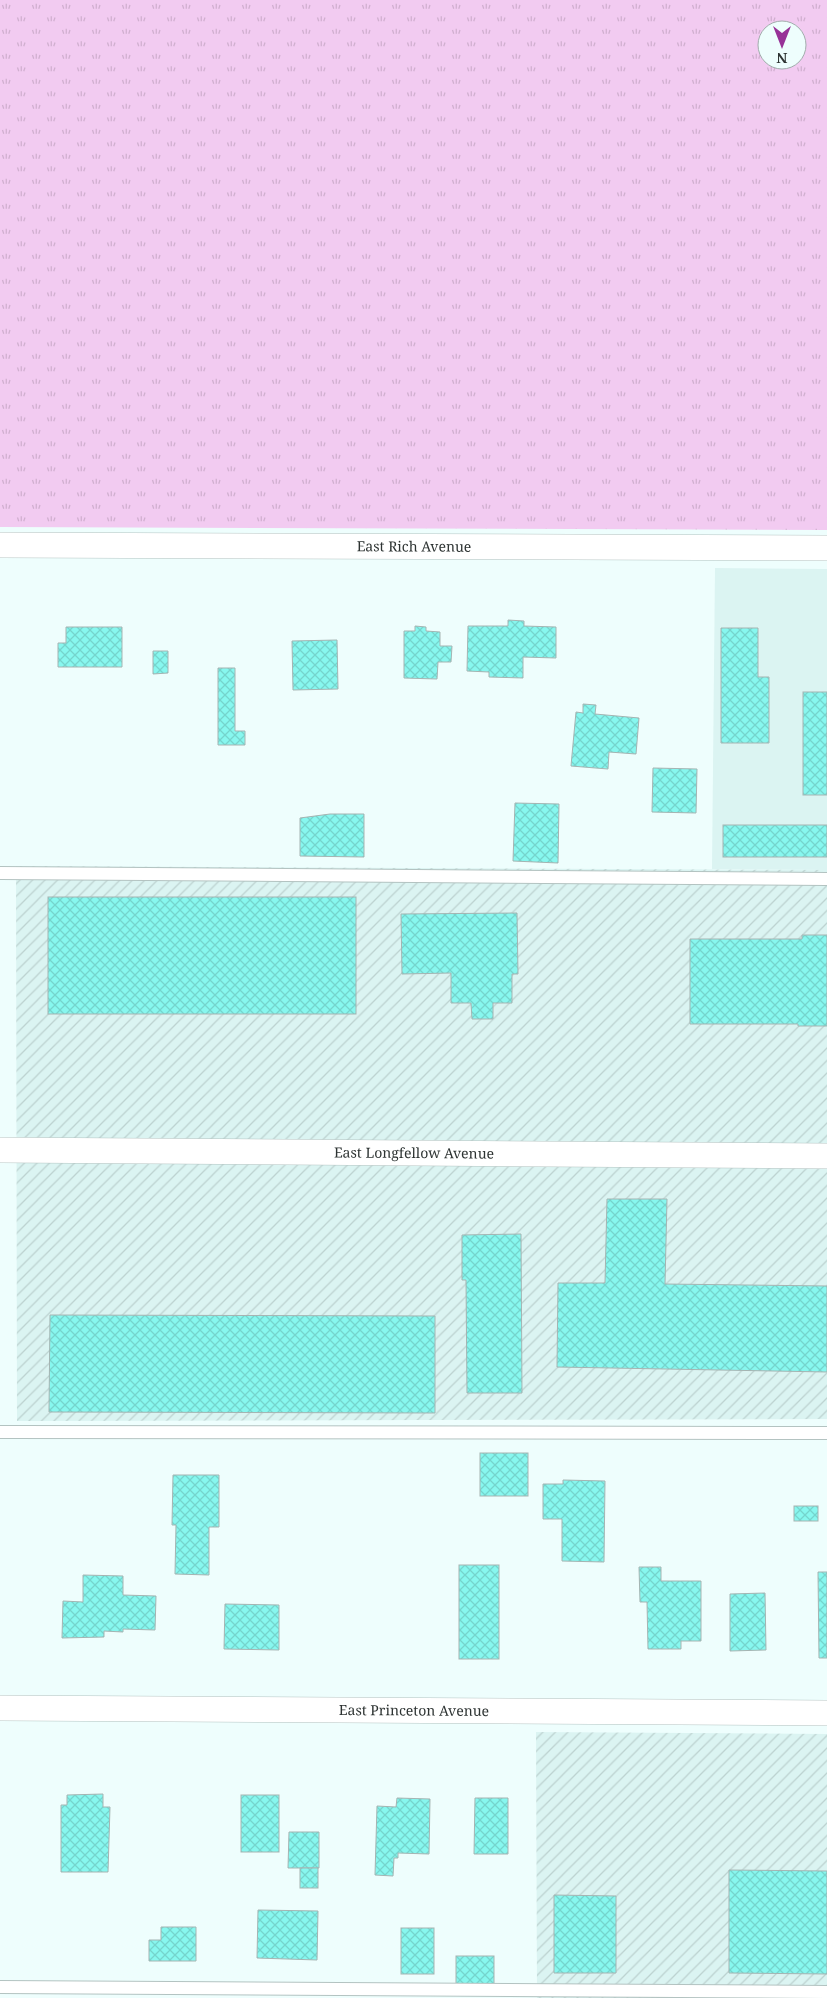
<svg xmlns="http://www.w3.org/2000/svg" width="827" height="1998" font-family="'Noto Serif',serif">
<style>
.built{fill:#dbf4f2}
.industrial{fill:url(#industrial-furrows)}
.grass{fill:url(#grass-tufts);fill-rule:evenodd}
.building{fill:url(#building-cross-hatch);stroke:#a5b4b2}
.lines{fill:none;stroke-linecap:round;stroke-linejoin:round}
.service-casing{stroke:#b3c3c1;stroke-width:14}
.minor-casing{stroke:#b3c3c1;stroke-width:26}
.service{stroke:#fff;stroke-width:12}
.minor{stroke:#fff;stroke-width:25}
.labels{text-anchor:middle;stroke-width:5;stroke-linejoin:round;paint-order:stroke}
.street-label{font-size:14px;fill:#2d3332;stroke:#eefefd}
</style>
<defs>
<pattern id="industrial-furrows" width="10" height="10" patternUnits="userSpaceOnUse" patternTransform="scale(1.25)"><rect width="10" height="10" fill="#dbf4f2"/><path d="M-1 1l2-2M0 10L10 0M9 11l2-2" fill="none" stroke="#bcd2d0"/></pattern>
<pattern id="grass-tufts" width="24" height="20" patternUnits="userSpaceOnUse" patternTransform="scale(1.25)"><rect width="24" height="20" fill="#f2cbf1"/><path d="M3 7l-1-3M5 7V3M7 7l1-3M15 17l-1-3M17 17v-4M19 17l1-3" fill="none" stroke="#d0afcf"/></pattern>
<pattern id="building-cross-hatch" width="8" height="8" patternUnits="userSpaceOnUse" patternTransform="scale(1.25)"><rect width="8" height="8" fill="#87f7ef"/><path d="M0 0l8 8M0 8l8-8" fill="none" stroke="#75d4cd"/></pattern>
</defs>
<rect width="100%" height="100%" fill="#eefefd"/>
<polygon class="built" points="715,568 827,569 827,870 712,869"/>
<g class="industrial">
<polygon points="16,866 827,870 827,1419 17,1421"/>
<polygon points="536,1732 827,1734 827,1998 537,1998"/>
</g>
<path class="grass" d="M0 0H827V530L0 527ZM767 30H797V60H767Z"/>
<g class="building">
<polygon points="508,620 524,621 524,626 556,627 556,658 523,657 523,678 489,677 489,672 467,671 468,626 508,626"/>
<polygon points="415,626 426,627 426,631 440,632 440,646 452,646 451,662 438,662 437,679 404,678 404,631 415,631"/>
<polygon points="66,627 122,627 122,667 58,667 58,643 66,643"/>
<polygon points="721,628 758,628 758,677 769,677 769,743 721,743"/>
<polygon points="337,640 338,689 293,690 292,641"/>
<polygon points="153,651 168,651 168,673 153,674"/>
<polygon points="218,668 235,668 235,731 245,731 245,745 218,745"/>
<rect x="803" y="692" width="24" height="103"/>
<polygon points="583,704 596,705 595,714 639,718 636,754 609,752 608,769 571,766 576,712 583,713"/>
<polygon points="653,768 697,769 696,813 652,812"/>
<polygon points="515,803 559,804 558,863 513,861"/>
<polygon points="330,814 364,814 364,857 300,856 300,818"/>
<rect x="723" y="825" width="104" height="32"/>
<rect x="48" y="897" width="308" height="117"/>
<polygon points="517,913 518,974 512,974 512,1003 493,1003 493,1019 472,1019 471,1003 451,1003 451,973 402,974 401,914"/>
<polygon points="802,935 827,935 827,1026 798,1026 798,1024 690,1024 690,939 802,939"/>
<polygon points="607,1199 667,1199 665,1284 827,1286 827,1372 557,1367 558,1283 605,1283"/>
<polygon points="521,1234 522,1393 467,1393 466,1280 462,1280 462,1235"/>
<polygon points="50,1315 435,1316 435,1413 49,1412"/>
<rect x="480" y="1453" width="48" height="43"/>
<polygon points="173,1475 219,1475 219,1527 209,1527 209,1575 175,1574 176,1525 172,1525"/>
<polygon points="563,1480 605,1481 604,1562 562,1561 562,1519 543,1519 543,1484 563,1484"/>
<rect x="794" y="1506" width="24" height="15"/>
<rect x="459" y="1565" width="40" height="94"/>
<polygon points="639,1567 661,1567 661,1581 701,1581 701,1641 681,1641 681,1649 648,1649 647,1602 640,1602"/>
<polygon points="818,1572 827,1572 827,1658 819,1658"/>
<polygon points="83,1575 123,1576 123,1595 156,1596 155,1630 123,1629 123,1632 104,1631 104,1637 62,1638 63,1601 83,1602"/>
<polygon points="765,1593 766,1650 730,1651 730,1594"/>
<polygon points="225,1604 279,1605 279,1650 224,1649"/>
<polygon points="103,1794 103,1807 110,1807 108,1872 61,1872 61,1805 67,1805 67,1795"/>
<rect x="241" y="1795" width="38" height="57"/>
<polygon points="397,1798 430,1799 429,1854 398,1853 398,1858 394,1858 393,1876 375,1875 377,1806 396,1807"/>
<polygon points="475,1798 508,1798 508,1854 474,1854"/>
<polygon points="289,1832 319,1832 319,1868 288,1868"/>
<rect x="300" y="1868" width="18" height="20"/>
<polygon points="729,1870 827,1871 827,1974 729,1973"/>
<polygon points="554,1895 616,1896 616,1973 554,1973"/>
<polygon points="258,1910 318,1911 317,1960 257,1958"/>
<polygon points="161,1927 196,1927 196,1961 149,1961 149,1940 161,1940"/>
<rect x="401" y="1928" width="33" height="46"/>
<rect x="456" y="1956" width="38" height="28"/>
</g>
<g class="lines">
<defs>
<g id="service">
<polyline points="0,873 827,879"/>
<polyline points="0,1432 827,1433"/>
<polyline points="0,1987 827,1992"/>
</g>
<g id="minor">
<path id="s1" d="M0 545 827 548"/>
<path id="s2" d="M0 1150 827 1156"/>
<path id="s3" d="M0 1708 827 1713"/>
</g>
</defs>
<use href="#service" class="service-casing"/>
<use href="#minor" class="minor-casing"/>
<use href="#service" class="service"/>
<use href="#minor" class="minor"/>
</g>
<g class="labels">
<g class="street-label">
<text dy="5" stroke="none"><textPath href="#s1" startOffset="414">East Rich Avenue</textPath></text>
<text dy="5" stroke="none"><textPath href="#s2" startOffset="414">East Longfellow Avenue</textPath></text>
<text dy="5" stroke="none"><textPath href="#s3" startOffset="414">East Princeton Avenue</textPath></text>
</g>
</g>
<g transform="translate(782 45) rotate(180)"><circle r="24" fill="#eefefd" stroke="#a1adac"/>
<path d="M0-4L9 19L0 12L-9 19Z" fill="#973298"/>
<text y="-8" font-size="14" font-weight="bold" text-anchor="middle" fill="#2d3332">N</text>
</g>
</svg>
